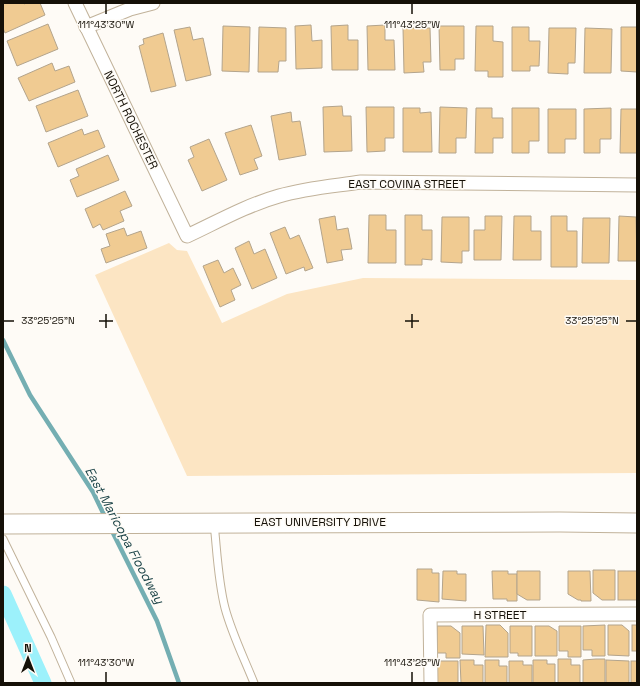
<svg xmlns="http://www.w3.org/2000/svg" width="640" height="686" font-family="'Space Grotesk',sans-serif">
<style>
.green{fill:#fce5c3}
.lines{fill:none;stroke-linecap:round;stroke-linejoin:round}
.stream{stroke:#74aeb2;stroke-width:4.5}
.canal{stroke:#9cf1fb;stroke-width:17}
.building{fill:#f0cb92;stroke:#b3a48c}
.service-casing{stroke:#c1b29a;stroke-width:9}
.minor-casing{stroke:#c1b29a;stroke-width:15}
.secondary-casing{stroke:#c1b29a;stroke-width:21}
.service{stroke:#fff;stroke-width:7}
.minor{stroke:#fff;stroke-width:13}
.secondary{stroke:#fff;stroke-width:19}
.ticks{fill:none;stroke:#151007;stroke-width:1.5}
.labels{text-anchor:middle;stroke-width:3;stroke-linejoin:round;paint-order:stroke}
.street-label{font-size:12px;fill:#151007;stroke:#fefbf6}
.water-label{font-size:13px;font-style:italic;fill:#1a4246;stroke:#fefbf6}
.ticks-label{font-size:10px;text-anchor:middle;fill:#151007;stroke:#fefbf6;stroke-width:3;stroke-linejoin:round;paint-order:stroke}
</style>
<rect width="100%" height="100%" fill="#fefbf6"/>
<polygon class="green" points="169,243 177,250 187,251 222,323 287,294 363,278 637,280 637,473 187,476 95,275"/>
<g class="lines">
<g class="stream">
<polyline points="3,340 30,395 93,492 106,519"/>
<polyline points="111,529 157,621 179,683"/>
</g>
<polyline class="canal" points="3,594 43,683"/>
</g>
<g class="building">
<polygon points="5,3 23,3 24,4 27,3 40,3 45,15 5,33 3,28 3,4"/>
<polygon points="48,24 58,49 17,66 7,41"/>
<polygon points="311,25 312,41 322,40 322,68 296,69 295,26"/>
<polygon points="348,25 348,40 358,40 358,70 332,70 331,26"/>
<polygon points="385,25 385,40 394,40 395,70 368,70 367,26"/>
<polygon points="223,26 250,27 249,72 222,71"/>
<polygon points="439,26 464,26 464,59 455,59 455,70 440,70"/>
<polygon points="476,26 493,26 493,41 503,42 503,77 488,77 488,71 475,71"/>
<polygon points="190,27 193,40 203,38 211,75 186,81 174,30"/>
<polygon points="259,27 286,28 286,61 279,61 278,72 258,72"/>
<polygon points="512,27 529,27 529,41 540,41 539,66 530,66 530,71 512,71"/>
<polygon points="621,27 637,27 637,72 621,71"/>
<polygon points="403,28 430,28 431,62 423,62 424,72 404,73"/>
<polygon points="549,28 576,28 575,63 568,63 568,74 548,73"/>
<polygon points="585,28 612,29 611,73 584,73"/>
<polygon points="163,33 176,86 151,92 139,46 144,44 143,39"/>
<polygon points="52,63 55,71 69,66 75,82 29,101 18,78"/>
<polygon points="78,90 88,116 46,132 36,106"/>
<polygon points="342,106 343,116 351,116 352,151 324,152 323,107"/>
<polygon points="366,107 394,107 394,138 385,138 385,151 367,152"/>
<polygon points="440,107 467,108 466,138 456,138 456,153 439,153"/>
<polygon points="403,108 420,108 420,113 431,112 432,152 403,152"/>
<polygon points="476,108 492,108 492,118 503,118 503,138 493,138 493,153 475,153"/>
<polygon points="512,108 539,108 539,141 529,141 529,153 512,153"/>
<polygon points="611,108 611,139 600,139 600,153 584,153 584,109"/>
<polygon points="548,109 576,109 576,139 565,139 565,153 548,153"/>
<polygon points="621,109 637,109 637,153 620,153"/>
<polygon points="291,112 292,122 300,121 306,155 279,160 271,116"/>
<polygon points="251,125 262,156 254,159 258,169 240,175 225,133"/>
<polygon points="82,129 84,135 98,130 105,147 58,167 48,143"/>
<polygon points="209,139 227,180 202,191 188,160 194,157 190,147"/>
<polygon points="108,155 119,180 77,197 70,180 79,176 76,169"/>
<polygon points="125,191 132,206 120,211 124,221 103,230 100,224 93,228 85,209"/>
<polygon points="369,215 386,215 386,230 396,230 396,263 368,263"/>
<polygon points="405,215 422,215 422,230 432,230 432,260 422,259 422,265 405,265"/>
<polygon points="335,216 337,230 348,228 352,249 341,250 343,260 327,263 319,219"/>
<polygon points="485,216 502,216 501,260 474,260 474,230 485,230"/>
<polygon points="514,216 531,216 531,231 541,231 541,260 513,260"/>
<polygon points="551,216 567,216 567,231 577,231 577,267 551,267"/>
<polygon points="619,216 636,217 637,261 618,261"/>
<polygon points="442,217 469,217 469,251 462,251 462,263 441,262"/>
<polygon points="583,218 610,218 609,263 582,263"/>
<polygon points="285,227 290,239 299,235 313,268 305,271 304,267 286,274 270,233"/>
<polygon points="124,228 127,236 141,231 147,248 106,263 101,249 110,246 106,234"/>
<polygon points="249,241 254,254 265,249 277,278 252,289 235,248"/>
<polygon points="218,260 224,273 233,268 241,285 231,290 235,300 220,307 203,266"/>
<polygon points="417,569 432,569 432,573 439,573 439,602 417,600"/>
<polygon points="593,570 615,570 615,600 602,600 593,593"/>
<polygon points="443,571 457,571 457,574 466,574 466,601 442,599"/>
<polygon points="492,571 508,571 508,574 517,574 517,601 507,601 507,599 493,599"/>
<polygon points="517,571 540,571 540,600 527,600 517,594"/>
<polygon points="568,571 590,571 591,601 581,601 581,600 578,600 568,594"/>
<rect x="618" y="571" width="19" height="29"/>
<polygon points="486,625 500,625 508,633 508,657 485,657"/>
<polygon points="605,625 605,656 592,656 592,650 583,650 583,626"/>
<polygon points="608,625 622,625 629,631 629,656 608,655"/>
<rect x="632" y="625" width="5" height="26"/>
<polygon points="437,626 451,626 460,633 460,658 446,658 446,653 437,653"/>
<polygon points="462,626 483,626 484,655 462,654"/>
<polygon points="510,626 532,626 532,656 518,656 518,653 510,653"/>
<polygon points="535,626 549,626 557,631 557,656 535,656"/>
<polygon points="559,626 581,626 581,657 568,657 568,651 559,651"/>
<polygon points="558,659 571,659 571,665 580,665 580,683 558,683"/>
<polygon points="596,659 605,659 605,683 583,683 583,660"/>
<polygon points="460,660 474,660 474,665 483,665 483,683 461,683"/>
<polygon points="485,660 499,660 499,666 507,666 507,683 485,683"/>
<polygon points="533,660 547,660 547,664 555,664 555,683 533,683"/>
<polygon points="606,660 629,661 629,683 606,683"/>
<polygon points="438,661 458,661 458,683 436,683 436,664 438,664"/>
<polygon points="509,661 523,661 523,665 532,665 532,683 509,683"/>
<rect x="631" y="661" width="6" height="22"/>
</g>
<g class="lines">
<defs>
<g id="service">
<path d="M214 523C217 551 218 581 225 608 232 634 244 658 254 683"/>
<polyline points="3,539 51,637 71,683"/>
</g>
<g id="minor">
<path d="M75 3 187 236C217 222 247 205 279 196 306 188 334 186 361 182L637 185"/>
<polyline points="86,27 130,9 153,3"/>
<polyline points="431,683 430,615 637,614"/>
</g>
<polyline id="secondary" points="3,524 560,522 637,523"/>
</defs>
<use href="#service" class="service-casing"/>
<use href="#minor" class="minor-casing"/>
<use href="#secondary" class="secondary-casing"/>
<use href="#service" class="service"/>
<use href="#minor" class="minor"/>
<use href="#secondary" class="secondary"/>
</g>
<path class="ticks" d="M106 4V14M412 4V14M106 314V328M412 314V328M4 321H14M99 321H113M405 321H419M626 321H636M106 672V682M412 672V682"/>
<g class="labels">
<g class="street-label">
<text transform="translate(131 120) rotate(64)" y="4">NORTH ROCHESTER</text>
<text x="407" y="188">EAST COVINA STREET</text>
<text x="320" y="526">EAST UNIVERSITY DRIVE</text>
<text x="500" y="619">H STREET</text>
</g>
<g class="water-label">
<text transform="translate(125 535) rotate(62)" y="5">East Maricopa Floodway</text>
</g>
</g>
<g class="ticks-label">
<text x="106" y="28">111°43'30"W</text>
<text x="412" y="28">111°43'25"W</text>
<text x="48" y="324">33°25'25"N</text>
<text x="592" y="324">33°25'25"N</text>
<text x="106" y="666">111°43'30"W</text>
<text x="412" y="666">111°43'25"W</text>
</g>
<rect width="640" height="686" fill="none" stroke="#151007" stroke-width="8"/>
<g transform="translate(28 658)" stroke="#fefbf6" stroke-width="3" paint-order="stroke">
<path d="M0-3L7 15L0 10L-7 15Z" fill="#151007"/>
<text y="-6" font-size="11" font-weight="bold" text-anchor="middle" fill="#151007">N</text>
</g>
</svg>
